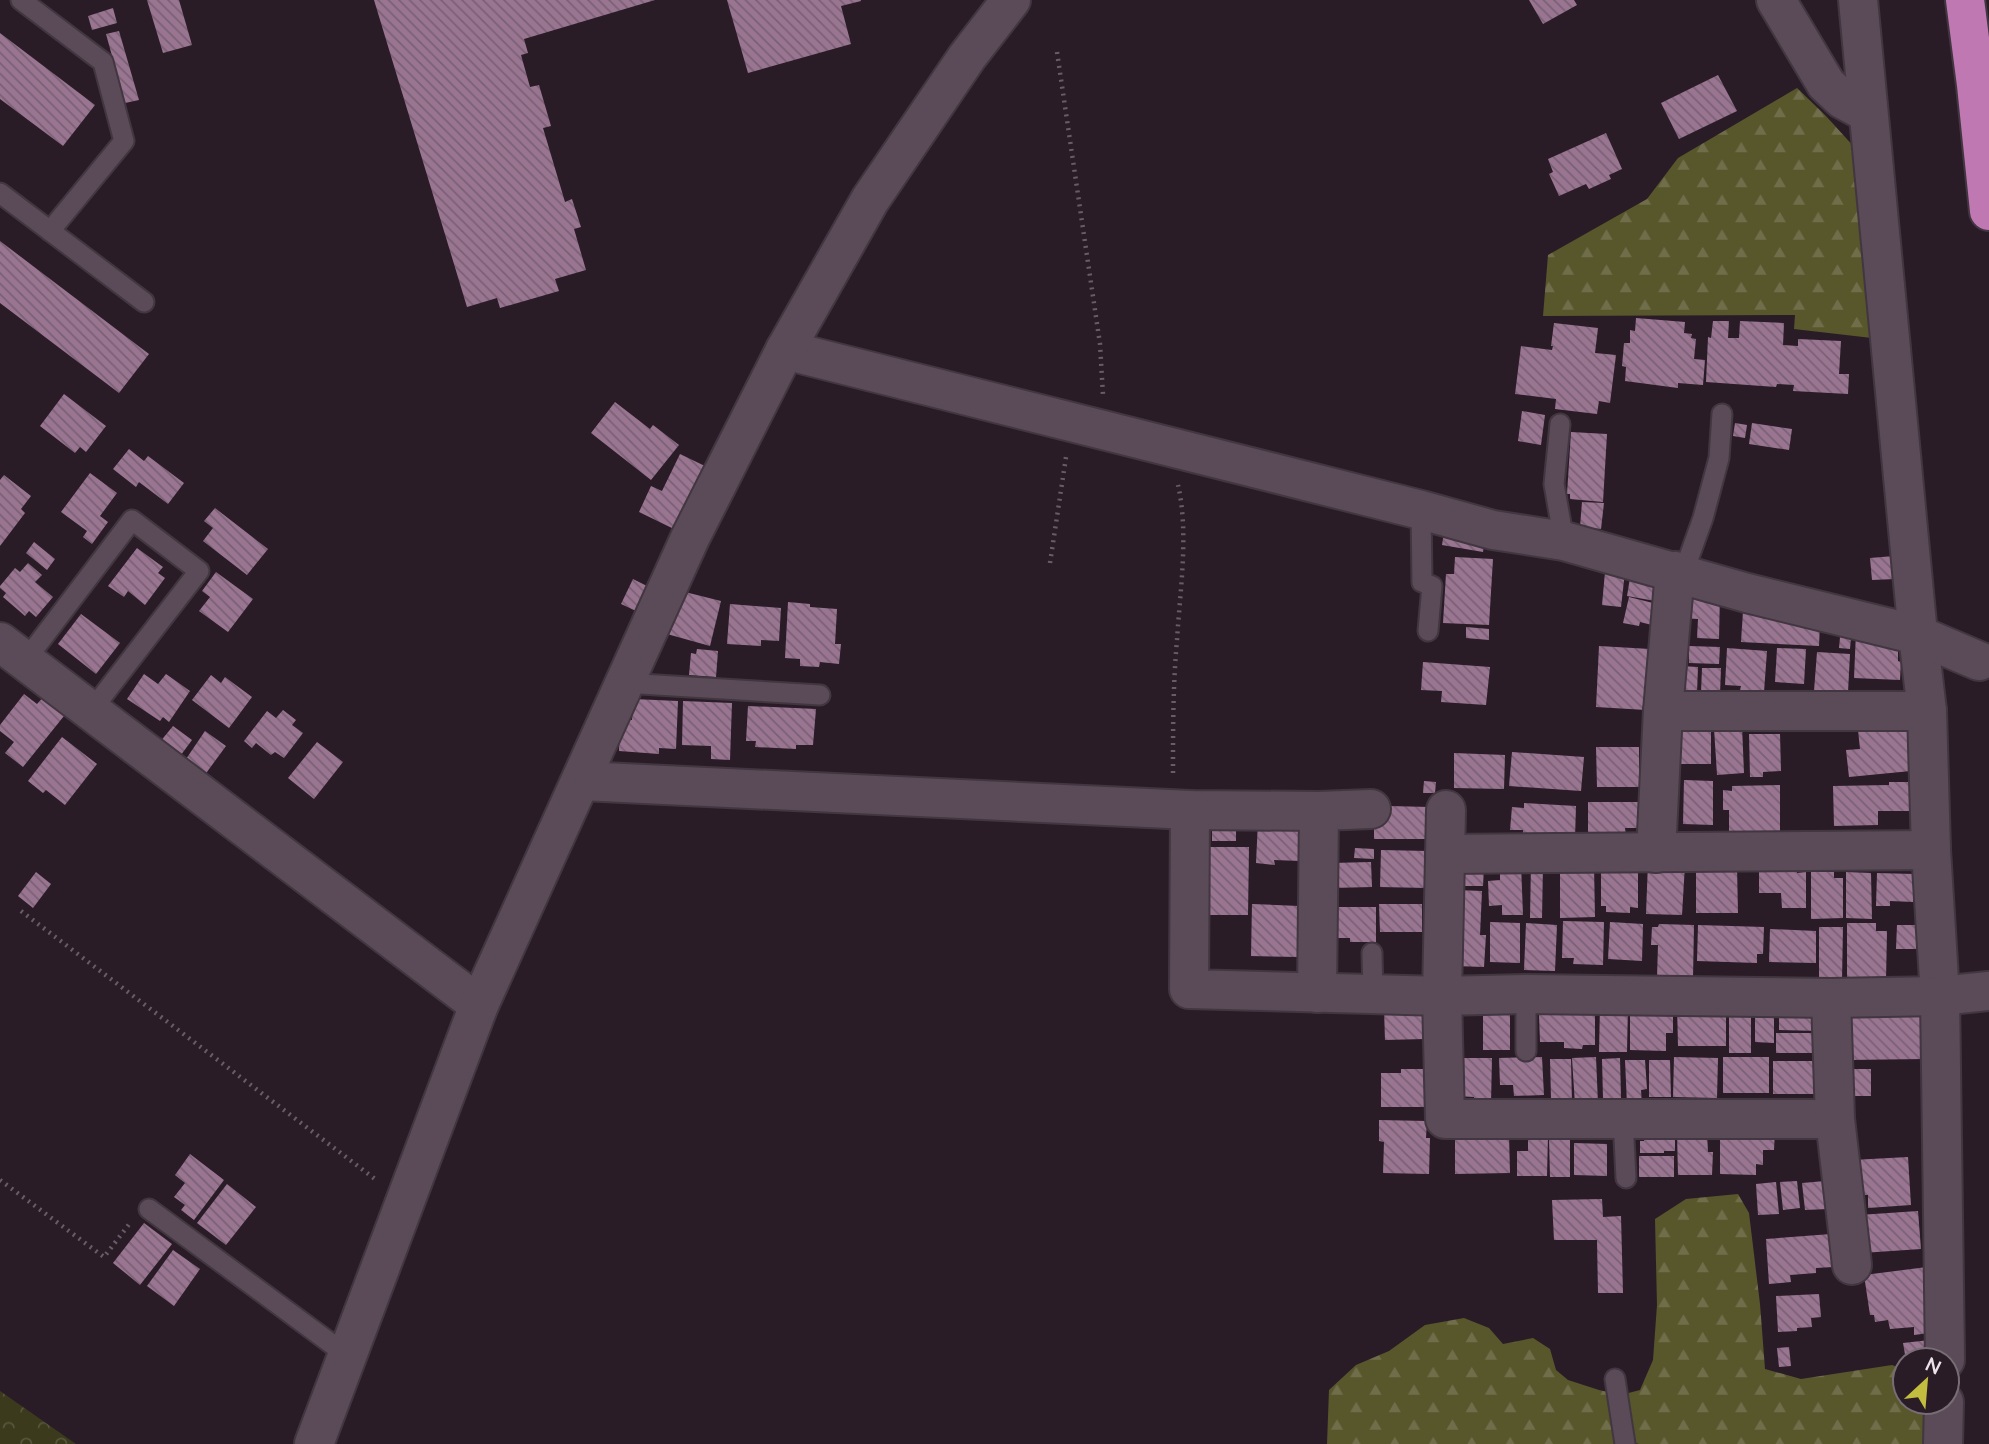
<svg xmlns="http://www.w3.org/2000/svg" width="1989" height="1444" font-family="Lato,sans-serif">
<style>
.forest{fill:url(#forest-firs)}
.park{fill:url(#park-crowns)}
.building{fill:url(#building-back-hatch)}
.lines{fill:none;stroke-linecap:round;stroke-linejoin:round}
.lane-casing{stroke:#423740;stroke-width:23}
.street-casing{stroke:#423740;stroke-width:42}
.highway-casing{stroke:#423740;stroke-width:42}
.path{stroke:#695c66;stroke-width:4.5;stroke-dasharray:2 5;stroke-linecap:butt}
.lane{stroke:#5b4b58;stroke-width:19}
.street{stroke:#5b4b58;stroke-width:38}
.highway{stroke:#c078b2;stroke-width:38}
</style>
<defs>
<pattern id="forest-firs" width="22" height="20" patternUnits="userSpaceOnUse" patternTransform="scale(1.75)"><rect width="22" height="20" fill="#58562b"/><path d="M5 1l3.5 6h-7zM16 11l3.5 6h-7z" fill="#706e4a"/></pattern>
<pattern id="park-crowns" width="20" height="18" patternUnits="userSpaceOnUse" patternTransform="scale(1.75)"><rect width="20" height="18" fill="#3b3a1c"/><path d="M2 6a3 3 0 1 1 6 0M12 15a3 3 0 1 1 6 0" fill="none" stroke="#58563d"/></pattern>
<pattern id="building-back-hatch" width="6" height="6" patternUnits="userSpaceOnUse" patternTransform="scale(1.75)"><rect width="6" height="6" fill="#9a7592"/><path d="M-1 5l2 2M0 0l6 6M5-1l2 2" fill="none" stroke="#796174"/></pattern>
</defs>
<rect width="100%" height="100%" fill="#2a1c27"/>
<g class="forest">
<polygon points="1797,88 1825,115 1856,149 1872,338 1794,329 1795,315 1543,316 1548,255 1647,199 1678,158"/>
<polygon points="1738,1194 1749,1213 1760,1304 1765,1369 1801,1379 1892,1365 1905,1370 1905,1402 1929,1402 1930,1444 1639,1444 1624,1440 1621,1444 1327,1444 1329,1390 1356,1365 1389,1351 1425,1325 1464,1318 1489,1328 1503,1344 1533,1338 1550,1349 1556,1370 1568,1380 1599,1390 1621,1395 1640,1390 1653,1360 1657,1305 1655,1219 1686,1199"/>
</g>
<polygon class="park" points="0,1391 76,1444 0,1444"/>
<g class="building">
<polygon points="147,0 179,0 192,45 163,53"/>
<polygon points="374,0 655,0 524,39 528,53 521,55 530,87 539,85 551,126 543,128 565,202 572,199 581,227 574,229 586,270 555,279 559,291 500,308 497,298 467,307"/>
<polygon points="727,0 861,0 861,1 841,6 851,44 748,73"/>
<polygon points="1529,0 1574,0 1577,5 1543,24"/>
<polygon points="113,8 117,23 92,30 88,16"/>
<polygon points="119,31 139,100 125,103 106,34"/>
<polygon points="0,33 95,105 63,146 0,99"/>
<polygon points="1718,75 1737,111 1679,139 1661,103"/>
<polygon points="1606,133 1622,169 1609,175 1611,179 1589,189 1586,184 1559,196 1549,174 1553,172 1548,159"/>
<polygon points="0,241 149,354 119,393 0,303"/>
<polygon points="1636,318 1685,322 1684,333 1692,334 1691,338 1696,339 1694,359 1705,360 1703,385 1678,383 1678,388 1625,381 1626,367 1622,366 1624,343 1630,343 1630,330 1635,331"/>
<polygon points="1713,321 1729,321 1728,338 1739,338 1740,321 1784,323 1783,345 1798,346 1798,339 1841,341 1839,374 1849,374 1848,394 1793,391 1794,385 1777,384 1776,387 1706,382 1708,337 1711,338"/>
<polygon points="1554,323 1598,328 1595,353 1616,355 1610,403 1599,401 1597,414 1555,409 1556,399 1515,394 1521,346 1552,350 1553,346 1551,346"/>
<polygon points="64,394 106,426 86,452 80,447 75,453 40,426"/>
<polygon points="615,402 650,429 653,425 679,445 651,480 591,433"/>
<polygon points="1522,411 1545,415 1541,445 1518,441"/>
<polygon points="1735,423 1747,425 1745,438 1733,436"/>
<polygon points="1752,423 1792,429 1789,450 1749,444"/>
<polygon points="1571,432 1607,434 1603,502 1570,499 1570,494 1567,494"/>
<polygon points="129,449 144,461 148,456 184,483 168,504 139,482 136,487 113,469"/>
<polygon points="680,454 707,467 676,530 639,512 651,486 662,491"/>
<polygon points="90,473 117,493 100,516 108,522 92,544 83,537 87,531 61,512"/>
<polygon points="4,475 31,496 21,509 25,513 0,546 0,480"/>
<polygon points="1582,502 1604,503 1601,529 1580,527"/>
<polygon points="215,508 268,549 247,575 203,541 213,528 204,521"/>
<polygon points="1445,526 1486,532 1483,552 1442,545"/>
<polygon points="34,542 55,559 47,570 26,553"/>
<polygon points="137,548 163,567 158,573 165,578 145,605 128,591 124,597 108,586"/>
<polygon points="1894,556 1895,579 1872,580 1870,558"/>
<polygon points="1455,557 1493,559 1489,625 1443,623 1446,574 1454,574"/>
<polygon points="1606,561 1626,563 1621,607 1602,605"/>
<polygon points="28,563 42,575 35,582 53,597 36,617 29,611 25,616 3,597 6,593 0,588 0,586 15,568 20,572"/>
<polygon points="1632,566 1659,577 1655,601 1627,596"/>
<polygon points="216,572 253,599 228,632 199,611 210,597 202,591"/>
<polygon points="633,579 647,586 636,611 621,604"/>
<polygon points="685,592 721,601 710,646 667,634"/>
<polygon points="1683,592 1720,593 1719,639 1697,638 1698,619 1682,618"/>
<polygon points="1629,597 1657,604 1652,625 1640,622 1639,626 1623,623"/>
<polygon points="788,602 810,604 810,607 837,609 835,644 841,644 839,664 820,662 819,667 800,666 800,659 785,658"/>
<polygon points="730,604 781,608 779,641 761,640 761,646 727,644"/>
<polygon points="1743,611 1820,622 1819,646 1741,642"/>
<polygon points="81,614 120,643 96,674 58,644"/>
<polygon points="1841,626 1852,627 1850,649 1839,648"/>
<polygon points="1466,627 1489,629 1489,640 1466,638"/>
<polygon points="1856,632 1894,640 1894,651 1898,651 1898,661 1901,662 1900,680 1854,678"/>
<polygon points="1599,646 1650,649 1646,710 1596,707"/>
<polygon points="1689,646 1720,647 1719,664 1689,663"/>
<polygon points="1727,648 1767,651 1764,692 1740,690 1741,686 1725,685"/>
<polygon points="1777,648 1806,649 1804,684 1775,682"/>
<polygon points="697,649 718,651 716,677 689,675 691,653 696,654"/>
<polygon points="1817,652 1850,654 1848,692 1814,691"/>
<polygon points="1423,662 1490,667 1486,705 1441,702 1442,691 1421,690"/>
<polygon points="1680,666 1698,667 1697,693 1678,692"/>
<polygon points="1702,668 1721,668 1720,694 1701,693"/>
<polygon points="144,674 158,684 166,674 190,691 169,722 163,717 160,721 127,699"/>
<polygon points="211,675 221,683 225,677 252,697 229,728 192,700"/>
<polygon points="24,694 37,704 46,694 68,711 23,767 5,753 14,742 0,731 0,725"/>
<polygon points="633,699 678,701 676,749 659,748 659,754 619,751 620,719 632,720"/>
<polygon points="683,701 732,703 730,760 711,759 711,746 682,745"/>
<polygon points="748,706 816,709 813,745 796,745 796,749 755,747 756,741 746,741"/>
<polygon points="283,710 296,720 292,725 303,733 284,758 275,752 271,755 256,743 252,748 244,741 267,711 276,718"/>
<polygon points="173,726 192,740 175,763 155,748"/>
<polygon points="1742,726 1744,773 1717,775 1714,728"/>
<polygon points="1889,727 1889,732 1907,730 1911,771 1849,777 1846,750 1860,749 1858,730"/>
<polygon points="1678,728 1711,728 1711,764 1674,764"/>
<polygon points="205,731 226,746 204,776 184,762"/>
<polygon points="1749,734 1780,734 1781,771 1763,772 1763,777 1750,777"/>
<polygon points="62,737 97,764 65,805 46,790 43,793 28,781"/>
<polygon points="317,742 343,762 314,799 288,778"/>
<polygon points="1596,747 1639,747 1639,787 1597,787"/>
<polygon points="1512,752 1584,757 1581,791 1509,786"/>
<polygon points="1454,753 1505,755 1504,789 1454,788"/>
<polygon points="1684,780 1713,781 1713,825 1683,824"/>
<polygon points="1424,781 1436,782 1435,793 1423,793"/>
<polygon points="1889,782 1913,782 1913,811 1878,811 1878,825 1834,826 1833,786 1889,785"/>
<polygon points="1780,785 1780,834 1729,834 1729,810 1723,810 1723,790 1732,791 1732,786"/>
<polygon points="1588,802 1638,802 1639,828 1625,828 1626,835 1588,835"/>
<polygon points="1524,803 1576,806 1575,838 1523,836 1523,830 1510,830 1512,807 1524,808"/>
<polygon points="1389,806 1430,807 1430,839 1374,839 1374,821 1381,814 1389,815"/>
<polygon points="1212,819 1236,820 1236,841 1212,841"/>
<polygon points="1258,821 1302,827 1300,861 1274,860 1275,865 1256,863"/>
<polygon points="1209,847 1249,847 1248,915 1203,915"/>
<polygon points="1355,848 1374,849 1374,859 1354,858"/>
<polygon points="1381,850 1428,851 1427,888 1380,887"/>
<polygon points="1371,862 1372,887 1332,888 1332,863"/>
<polygon points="1648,862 1685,864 1682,915 1646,914"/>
<polygon points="1521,864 1523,915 1502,915 1502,905 1489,906 1488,881 1500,880 1500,869"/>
<polygon points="1531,864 1543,865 1542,918 1530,918"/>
<polygon points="1460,866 1484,867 1483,886 1459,886"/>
<polygon points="1560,866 1594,866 1595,917 1560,918"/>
<polygon points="1797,866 1797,873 1806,872 1806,908 1782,908 1781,893 1759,893 1759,867"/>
<polygon points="1696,867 1737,867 1738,913 1696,913"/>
<polygon points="1601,870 1638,870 1638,908 1630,907 1630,913 1606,912 1606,906 1601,906"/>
<polygon points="36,872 51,884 33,908 18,896"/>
<polygon points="1811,872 1834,872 1834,878 1843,878 1843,918 1811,919"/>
<polygon points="1846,872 1871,873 1872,919 1846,918"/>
<polygon points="1877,873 1914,874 1913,902 1890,901 1890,906 1876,906"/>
<polygon points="1458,890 1482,891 1480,935 1486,935 1484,967 1455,966"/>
<polygon points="1252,904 1299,906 1298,957 1251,956"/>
<polygon points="1379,904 1422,904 1422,932 1380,932"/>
<polygon points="1335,907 1376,907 1376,942 1350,942 1350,938 1335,938"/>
<polygon points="1563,921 1604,922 1603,965 1573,964 1574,958 1562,958"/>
<polygon points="1490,922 1520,923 1520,963 1490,962"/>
<polygon points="1610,922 1643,924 1642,961 1608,959"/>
<polygon points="1526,923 1557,925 1555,971 1524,970"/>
<polygon points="1847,923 1876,923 1876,931 1887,931 1886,980 1847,979"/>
<polygon points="1659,924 1694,925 1693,978 1657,977 1658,945 1651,945 1652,927 1658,927"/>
<polygon points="1698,925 1764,927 1763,954 1757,954 1757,963 1697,961"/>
<polygon points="1897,925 1920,925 1919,949 1896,949"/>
<polygon points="1819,927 1843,927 1842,980 1819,980"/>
<polygon points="1770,929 1816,931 1816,963 1769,962"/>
<polygon points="1600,1004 1628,1005 1627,1052 1599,1052"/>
<polygon points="1630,1005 1673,1010 1673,1033 1666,1033 1666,1051 1630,1050"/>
<polygon points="1677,1005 1726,1009 1726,1046 1678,1046"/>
<polygon points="1779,1007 1815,1008 1820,1031 1779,1030"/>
<polygon points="1552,1008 1595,1013 1595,1045 1583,1045 1582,1049 1564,1048 1564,1042 1540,1042 1539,1015 1552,1015"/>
<polygon points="1384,1009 1429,1009 1425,1039 1385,1040"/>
<rect x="1483" y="1009" width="27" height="41"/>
<polygon points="1755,1009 1774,1009 1774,1043 1755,1042"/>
<polygon points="1848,1009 1912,1009 1923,1017 1925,1059 1849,1060"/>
<rect x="1729" y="1014" width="22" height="39"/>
<rect x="1776" y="1033" width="37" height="20"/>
<polygon points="1542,1057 1544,1095 1514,1096 1513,1085 1500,1085 1499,1058"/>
<polygon points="1596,1057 1598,1104 1575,1105 1572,1058"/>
<polygon points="1674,1057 1718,1058 1717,1098 1673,1097"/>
<rect x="1723" y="1057" width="46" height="36"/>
<polygon points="1457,1058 1492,1058 1491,1103 1474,1103 1474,1097 1456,1096"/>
<polygon points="1620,1058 1621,1098 1603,1098 1602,1059"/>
<polygon points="1550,1059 1571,1059 1572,1104 1557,1105 1557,1098 1551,1098"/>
<polygon points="1625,1060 1645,1060 1647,1089 1641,1090 1642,1104 1627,1105"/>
<polygon points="1649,1060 1670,1060 1671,1097 1649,1097"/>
<rect x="1773" y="1061" width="45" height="33"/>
<polygon points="1401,1069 1429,1069 1429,1107 1381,1107 1381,1073 1401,1073"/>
<rect x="1845" y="1069" width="26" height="27"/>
<polygon points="1379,1120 1427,1121 1426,1138 1430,1138 1429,1174 1383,1173 1384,1142 1379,1141"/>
<polygon points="1775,1130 1774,1150 1763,1150 1763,1165 1756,1164 1756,1175 1720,1174 1720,1138"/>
<polygon points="1675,1132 1675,1151 1664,1151 1664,1153 1640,1153 1640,1141 1644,1141 1644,1136"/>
<polygon points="1707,1133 1708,1152 1713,1152 1712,1175 1678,1175 1677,1134"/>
<polygon points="1509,1135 1510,1173 1455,1174 1455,1136"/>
<polygon points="1528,1135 1548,1136 1547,1176 1517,1176 1517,1151 1528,1151"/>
<polygon points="1549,1139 1570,1139 1570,1177 1550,1177"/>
<polygon points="1574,1143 1607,1144 1607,1176 1574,1175"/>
<polygon points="190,1154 224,1180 194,1220 181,1210 185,1205 174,1197 185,1183 175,1175"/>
<rect x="1639" y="1156" width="35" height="21"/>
<polygon points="1908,1157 1911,1205 1868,1208 1868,1195 1854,1195 1852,1160"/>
<polygon points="1797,1181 1800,1208 1783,1210 1780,1182"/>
<polygon points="1825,1181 1828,1209 1805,1210 1802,1183"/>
<polygon points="1776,1182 1779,1214 1758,1215 1756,1184"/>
<polygon points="227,1184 256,1207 226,1245 197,1223"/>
<polygon points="1602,1199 1603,1217 1621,1216 1623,1293 1598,1293 1597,1240 1554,1240 1552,1200"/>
<polygon points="1918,1211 1921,1249 1862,1253 1859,1215"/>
<polygon points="144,1223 172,1244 140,1285 113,1263"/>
<polygon points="1831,1234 1833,1267 1816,1268 1816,1273 1790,1275 1791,1282 1769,1284 1766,1239"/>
<polygon points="173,1250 200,1269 174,1306 147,1286"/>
<polygon points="1927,1267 1929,1333 1914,1335 1914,1327 1890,1329 1888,1320 1875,1322 1874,1315 1870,1315 1864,1275"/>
<polygon points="1819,1294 1821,1317 1811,1318 1812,1327 1797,1328 1797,1331 1778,1332 1776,1296"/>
<polygon points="1930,1340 1932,1357 1906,1360 1903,1343"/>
<polygon points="1789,1347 1791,1366 1779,1367 1777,1348"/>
</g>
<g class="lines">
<defs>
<g id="lane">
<polyline points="21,0 103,62 124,141 50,231"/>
<polyline points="0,193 144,302"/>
<polyline points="1560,424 1554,484 1564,541"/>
<polyline points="1421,510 1422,582 1432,586 1428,631"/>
<polyline points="1683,574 1703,518 1719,458 1722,414"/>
<polyline points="25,661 132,520 199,571 91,711"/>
<polyline points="624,683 820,695"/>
<polyline points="1372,953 1373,994"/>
<polyline points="1526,1051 1526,994"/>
<polyline points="1623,1119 1626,1178"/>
<polyline points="149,1209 348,1356"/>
<polyline points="1615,1379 1625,1444"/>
</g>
<g id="street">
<polyline points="1776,0 1826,84 1842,99 1868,113"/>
<polyline points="1858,0 1918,635 1927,711 1931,850 1940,996 1945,1360"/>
<polyline points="785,350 1421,510 1493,530 1564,541 1747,593 1918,635 1979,661"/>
<polyline points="0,642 479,1005"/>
<polyline points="1663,711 1927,711"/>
<polyline points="582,781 1190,810 1319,811 1371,809"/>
<polyline points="1190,810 1189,989 1442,996 1526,994 1831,998 1940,996 1989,991"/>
<polyline points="1446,810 1442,996 1445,1119 1835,1119"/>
<polyline points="1656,853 1663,711 1675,571"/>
<polyline points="1445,854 1931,850"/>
<polyline points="1317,993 1319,811"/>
<polyline points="1831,998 1835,1119 1852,1265"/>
<polyline points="314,1444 479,1005 690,538 785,350 870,200 967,57 1011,0"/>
<polyline points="1943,1444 1944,1402"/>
</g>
<polyline id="highway" points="1965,0 1976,85 1989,211"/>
</defs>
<use href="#lane" class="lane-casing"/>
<use href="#street" class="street-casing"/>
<use href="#highway" class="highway-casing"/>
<g class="path">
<polyline points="1057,52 1100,344 1103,395"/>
<polyline points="1050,563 1066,457"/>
<path d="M1173 773C1173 729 1173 684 1177 640 1180 591 1189 533 1178 485"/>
<polyline points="21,911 375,1179"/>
<polyline points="0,1180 104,1257 130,1223"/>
</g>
<use href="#lane" class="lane"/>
<use href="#street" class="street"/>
<use href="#highway" class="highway"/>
</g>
<g transform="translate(1926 1381) rotate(26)"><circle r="33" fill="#2a1c27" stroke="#786c75" stroke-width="2"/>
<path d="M0-5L12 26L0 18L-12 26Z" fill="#c2bd3f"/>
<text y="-10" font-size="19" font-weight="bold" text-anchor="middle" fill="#ede3eb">N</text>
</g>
</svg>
